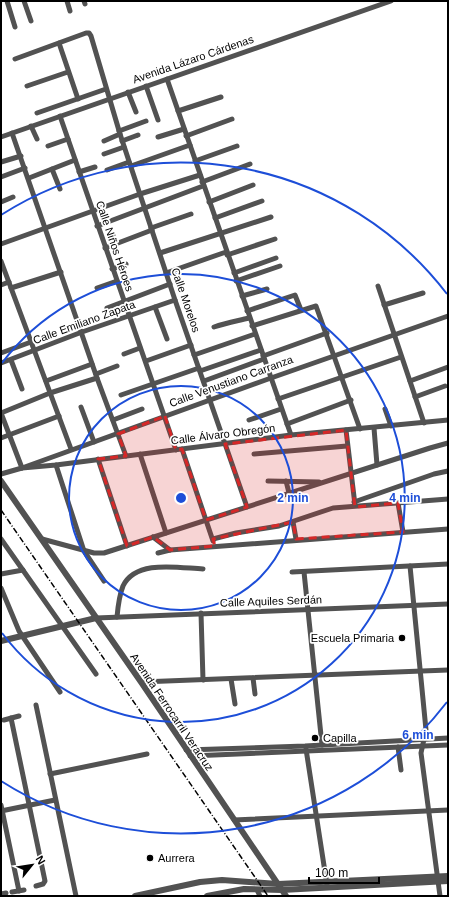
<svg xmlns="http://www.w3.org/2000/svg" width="449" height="897" font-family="Arial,sans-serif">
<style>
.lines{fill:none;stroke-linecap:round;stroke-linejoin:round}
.minor{stroke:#525252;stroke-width:5}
.tertiary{stroke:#525252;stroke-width:6}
.rail{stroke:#000;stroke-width:1.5;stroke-dasharray:6 2 1 2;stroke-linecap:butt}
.marked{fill:#d62828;fill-opacity:0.2;stroke:#d62828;stroke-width:3;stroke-dasharray:8 5;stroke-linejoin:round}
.ring{fill:none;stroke:#1d4ed8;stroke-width:2}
.poi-dot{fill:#000;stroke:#fff;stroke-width:1.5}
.labels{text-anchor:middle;stroke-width:3.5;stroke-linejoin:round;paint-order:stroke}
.street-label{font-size:11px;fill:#000;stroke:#fff}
.poi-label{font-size:11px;fill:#000;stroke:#fff;text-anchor:start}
.centre{fill:#1d4ed8;stroke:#fff;stroke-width:2}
.ring-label{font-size:12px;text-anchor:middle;font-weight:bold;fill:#1d4ed8;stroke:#fff;stroke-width:3.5;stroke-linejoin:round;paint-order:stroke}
</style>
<rect width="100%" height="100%" fill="#fff"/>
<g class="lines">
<g class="minor">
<polyline points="7,1 15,27"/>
<polyline points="24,1 31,21"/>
<polyline points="67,1 70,11"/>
<polyline points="84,1 85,4"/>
<polyline points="59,43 78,99"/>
<polyline points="15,59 86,33 89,33 91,36 120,134 175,300 247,507"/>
<polyline points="167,79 291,435"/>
<polyline points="27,86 68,72"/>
<polyline points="146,86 158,120"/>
<polyline points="128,92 136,112"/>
<polyline points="178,111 221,97"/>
<polyline points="37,113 106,89"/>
<polyline points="60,116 176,450"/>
<polyline points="31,126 37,139"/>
<polyline points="119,131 146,121"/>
<polyline points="12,133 97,378 126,456"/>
<polyline points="186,136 232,119"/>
<polyline points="1,137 391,1"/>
<polyline points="158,137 184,129"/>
<polyline points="104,141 120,134"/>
<polyline points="122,141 138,135"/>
<polyline points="48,146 68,139"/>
<polyline points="104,154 124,147"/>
<polyline points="195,161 237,146"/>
<polyline points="1,162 21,156"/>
<polyline points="131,166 190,145"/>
<polyline points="52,169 60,189"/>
<polyline points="107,170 129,162"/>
<polyline points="79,172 95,167"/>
<polyline points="1,177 25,168"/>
<polyline points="29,178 75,160"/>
<polyline points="202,182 250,164"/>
<polyline points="1,202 13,197"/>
<polyline points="209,202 253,185"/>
<polyline points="215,218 262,201"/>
<polyline points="97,226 203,186"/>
<polyline points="151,228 191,214"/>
<polyline points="1,244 140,194 200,175"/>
<polyline points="105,248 152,230"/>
<polyline points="160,253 271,217"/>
<polyline points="227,255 275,239"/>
<polyline points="1,261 71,449"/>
<polyline points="112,269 126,264"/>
<polyline points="166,273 226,252"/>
<polyline points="234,273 276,258"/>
<polyline points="236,281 280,266"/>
<polyline points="1,285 9,282"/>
<polyline points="378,286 424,423"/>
<polyline points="11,288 61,272"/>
<polyline points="97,288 117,281"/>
<polyline points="242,296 267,289"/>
<polyline points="384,305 423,293"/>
<polyline points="155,307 167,339"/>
<polyline points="107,308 170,284"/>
<polyline points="247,311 295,295 301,310"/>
<polyline points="252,326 316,306 360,429"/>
<path d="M214 327C226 323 237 321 249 318"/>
<polyline points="1,353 31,342"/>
<polyline points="124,354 140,348"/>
<polyline points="194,355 255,334"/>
<polyline points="263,356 327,333"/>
<polyline points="11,360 22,389"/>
<polyline points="146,361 191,345"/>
<polyline points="1,363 82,332 175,300"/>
<polyline points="200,371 261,350"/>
<polyline points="96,374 117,366"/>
<polyline points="46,381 92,364"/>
<polyline points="204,381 264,359"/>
<polyline points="410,381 448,367"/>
<polyline points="121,395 199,368"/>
<polyline points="415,397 445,386"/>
<polyline points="278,399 401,357"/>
<polyline points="81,407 94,442"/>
<polyline points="385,409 391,426"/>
<polyline points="113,420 142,409"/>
<polyline points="249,420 281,409"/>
<polyline points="287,424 351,400"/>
<polyline points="374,428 377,465"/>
<polyline points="346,430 355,505"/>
<polyline points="1,438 59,416"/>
<polyline points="182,449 213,541"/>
<polyline points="140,454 166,533"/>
<polyline points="254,454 347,446"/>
<polyline points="98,459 127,546"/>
<polyline points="56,465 84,551 104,581"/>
<polyline points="22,468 271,378 448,316"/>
<polyline points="22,468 1,413 50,393 97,378"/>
<polyline points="1,474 22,468 56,465 291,435 448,420"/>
<polyline points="268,481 319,482"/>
<polyline points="286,481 289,493"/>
<polyline points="354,502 434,474 448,471"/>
<polyline points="398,503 403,532"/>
<polyline points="293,522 296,539"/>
<polyline points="153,537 170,550"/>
<polyline points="1,539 96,674"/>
<polyline points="42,539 94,553 104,553 430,448 448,443"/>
<polyline points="213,539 236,533 279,526 333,508 448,499"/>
<polyline points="158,553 170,550 448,529"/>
<polyline points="410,566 426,730 421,753 440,896"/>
<polyline points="292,572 448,564"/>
<polyline points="304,572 322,745"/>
<polyline points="1,574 23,570"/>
<polyline points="1,588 19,631 60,692"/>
<polyline points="201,613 203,680"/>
<path d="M117 617C118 606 119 596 123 586 136 559 179 568 203 569"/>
<polyline points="96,618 448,604"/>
<polyline points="253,678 255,694"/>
<polyline points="231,679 235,704"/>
<polyline points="141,682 448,670"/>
<polyline points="36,705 76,896"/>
<polyline points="11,718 45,881 43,884 36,886"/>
<polyline points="4,720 19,716"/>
<polyline points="398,747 401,770"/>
<polyline points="306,749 327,885"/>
<polyline points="186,750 305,746 448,738"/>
<polyline points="190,756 448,745"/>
<polyline points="50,774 147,754"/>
<polyline points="1,805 19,891"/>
<polyline points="1,811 55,800"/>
<polyline points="234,820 448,810"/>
<polyline points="257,890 260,896"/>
<polyline points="12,892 24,890"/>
<polyline points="1,894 6,893"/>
</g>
<g class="tertiary">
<polyline points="1,481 141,682 286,896"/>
<polyline points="1,641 96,618"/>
<polyline points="135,896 200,882 222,880 278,884 448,876"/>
<polyline points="207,896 244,889 282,890 448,881"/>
</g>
<polyline class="rail" points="1,510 268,896"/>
</g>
<path class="marked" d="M165 416 176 450 182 449 206 520 247 507 225 444 346 430 355 507 398 503 403 532 296 539 293 522 213 539 215 546 170 550 153 537 127 546 98 459 126 456 118 434Z"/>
<g class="ring">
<circle cx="181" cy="498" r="112"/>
<path d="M2 363A224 224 0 1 1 2 633"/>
<path d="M447 702A335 335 0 0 1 1 781M1 215A335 335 0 0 1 447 294"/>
</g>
<g class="poi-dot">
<circle cx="402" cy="638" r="4"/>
<circle cx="315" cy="738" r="4"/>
<circle cx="150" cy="858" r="4"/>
</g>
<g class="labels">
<g class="street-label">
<text transform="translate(193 59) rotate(-19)" y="4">Avenida Lázaro Cárdenas</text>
<text transform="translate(115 246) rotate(71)" y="4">Calle Niños Héroes</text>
<text transform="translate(186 300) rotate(71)" y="4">Calle Morelos</text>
<text transform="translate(84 322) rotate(-20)" y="4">Calle Emiliano Zapata</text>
<text transform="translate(231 381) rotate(-20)" y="4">Calle Venustiano Carranza</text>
<text transform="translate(223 434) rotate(-7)" y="4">Calle Álvaro Obregón</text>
<text transform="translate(271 601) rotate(-2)" y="4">Calle Aquiles Serdán</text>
<text transform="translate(172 712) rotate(56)" y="4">Avenida Ferrocarril Veracruz</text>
</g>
<g class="poi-label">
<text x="394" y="642" text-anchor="end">Escuela Primaria</text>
<text x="323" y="742">Capilla</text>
<text x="158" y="862">Aurrera</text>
</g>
</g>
<circle cx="181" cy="498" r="6" class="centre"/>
<g class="ring-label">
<text x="293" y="502">2 min</text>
<text x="405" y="502">4 min</text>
<text x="418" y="739">6 min</text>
</g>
<rect width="449" height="897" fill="none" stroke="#000000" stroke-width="4"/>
<g transform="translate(32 865) rotate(60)" stroke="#ffffff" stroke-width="3" paint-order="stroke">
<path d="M0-3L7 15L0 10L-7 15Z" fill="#000000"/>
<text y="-6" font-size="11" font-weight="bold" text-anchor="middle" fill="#000000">N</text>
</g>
<path d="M309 877v6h70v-6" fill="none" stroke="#000000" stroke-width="2"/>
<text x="315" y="877" font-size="12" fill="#000000" stroke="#ffffff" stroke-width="3" paint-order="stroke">100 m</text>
</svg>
